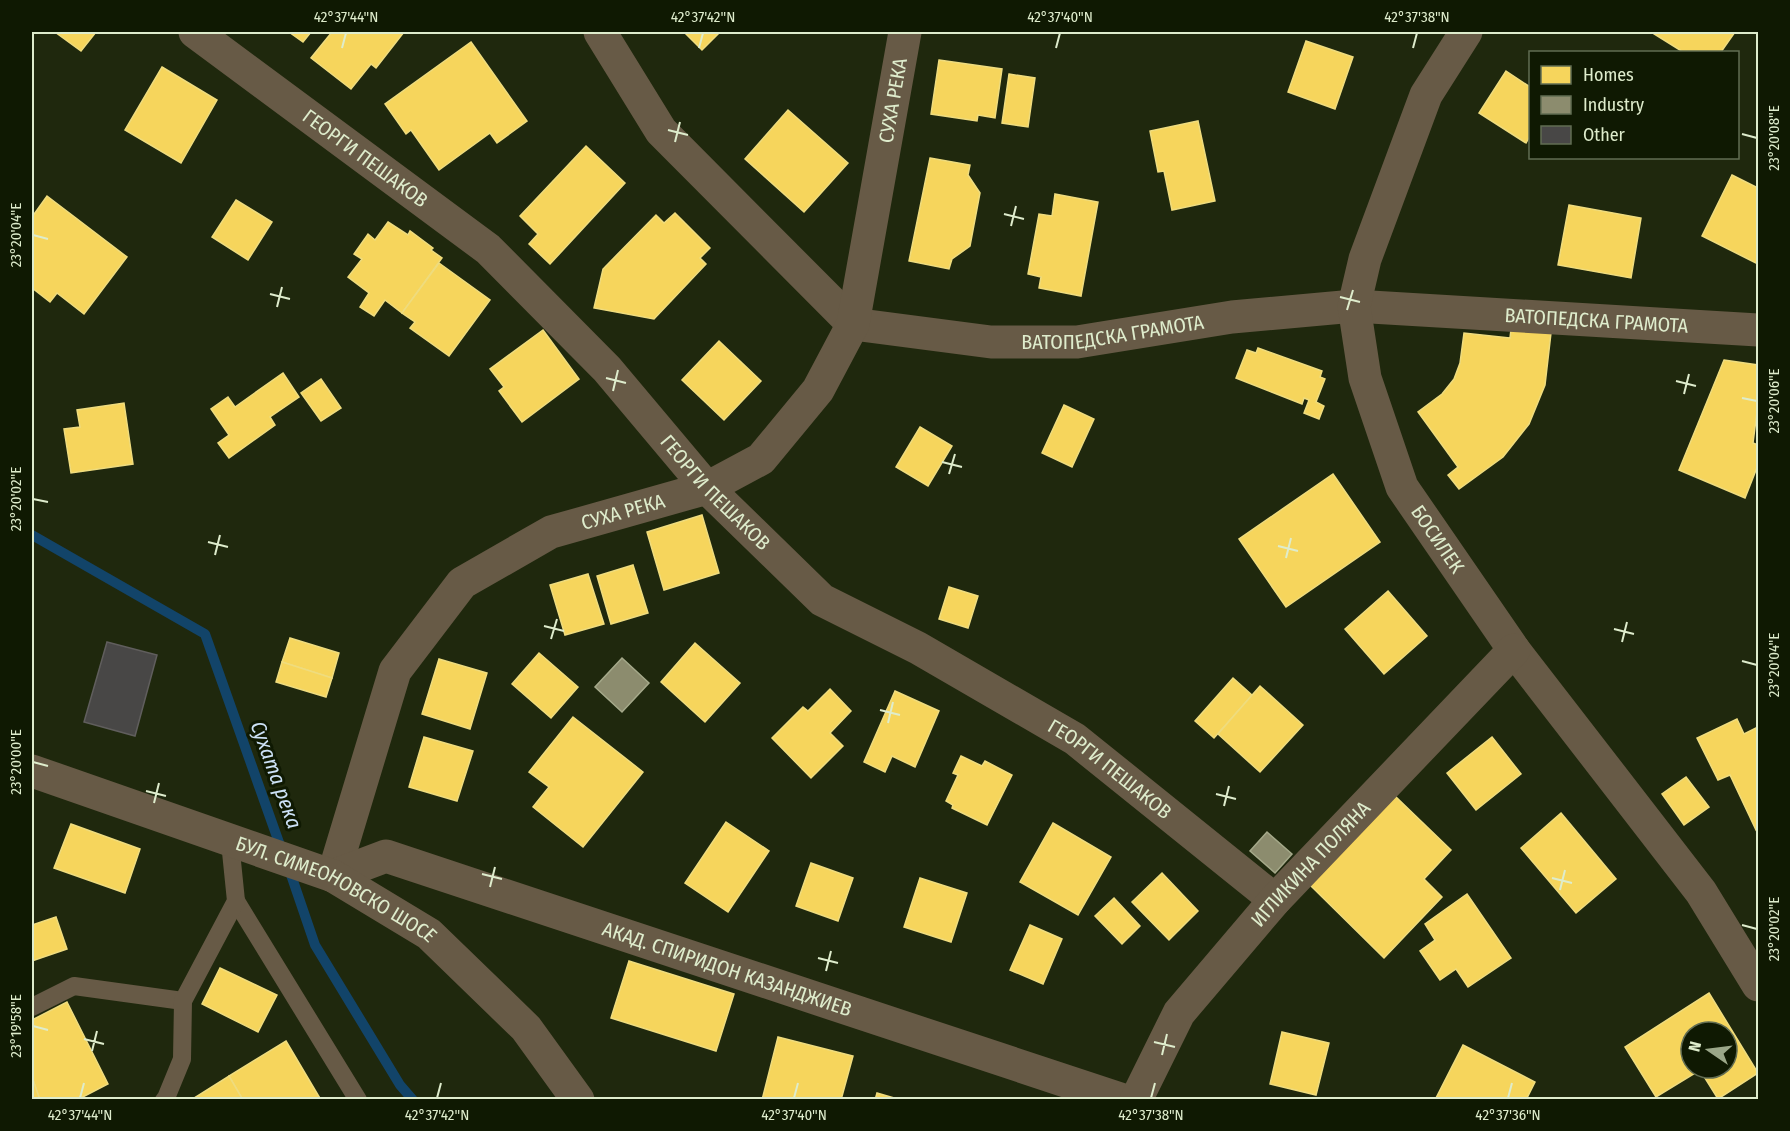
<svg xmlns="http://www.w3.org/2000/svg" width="1790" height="1131" font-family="'Fira Sans Condensed',sans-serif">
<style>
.homes{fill:#f6d55c;stroke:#efdc7e;stroke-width:1.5;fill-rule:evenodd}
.industry{fill:#8c8c6e;stroke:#a5a98a;stroke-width:1.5}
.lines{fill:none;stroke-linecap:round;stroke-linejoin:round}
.stream{stroke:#124469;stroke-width:10}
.building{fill:#484746;stroke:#605e5d;stroke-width:1.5}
.service{stroke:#675a46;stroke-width:18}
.minor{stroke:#675a46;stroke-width:33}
.tertiary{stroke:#675a46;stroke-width:33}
.ticks{fill:none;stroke:#deeccc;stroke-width:2}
.labels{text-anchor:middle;stroke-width:6;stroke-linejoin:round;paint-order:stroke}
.street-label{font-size:20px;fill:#deeccc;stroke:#0f1902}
.water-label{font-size:21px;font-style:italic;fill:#cde2f7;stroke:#0f1902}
.neatline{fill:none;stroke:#deeccc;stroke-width:2}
.ticks-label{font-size:15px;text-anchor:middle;fill:#deeccc}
</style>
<rect width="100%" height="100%" fill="#1f280d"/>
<g class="homes">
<polygon points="55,32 96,32 81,51"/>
<polygon points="289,32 311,32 303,42"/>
<polygon points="332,32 404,32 376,68 371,64 351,89 311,58"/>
<polygon points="684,32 720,32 702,50"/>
<polygon points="1651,32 1735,32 1721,52 1683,52"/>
<polygon points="1306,41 1353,57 1335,109 1288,92"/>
<polygon points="471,42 527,121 497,143 490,133 439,170 411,130 406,134 385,104"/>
<polygon points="939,60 1002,69 995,118 978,115 977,121 931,114"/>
<polygon points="162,67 217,100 181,163 125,130"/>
<polygon points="1506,71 1530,87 1530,136 1526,143 1479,113"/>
<polygon points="1009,74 1035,78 1028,127 1002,123"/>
<polygon points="788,110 848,163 804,212 745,159"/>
<polygon points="1198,121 1215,201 1172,210 1164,171 1158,172 1150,131"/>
<polygon points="586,146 625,183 550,264 529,244 538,234 520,216"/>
<polygon points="930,158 970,165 968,175 980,193 970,246 952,259 949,269 909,261"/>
<polygon points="1732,175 1758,188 1758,264 1702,236"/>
<polygon points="1055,194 1098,202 1081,296 1039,288 1041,277 1028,274 1039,214 1052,216"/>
<polygon points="47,196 127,257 84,314 57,293 50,302 32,288 32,217"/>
<polygon points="236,200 272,222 248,260 212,237"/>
<polygon points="1569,205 1641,218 1631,278 1558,265"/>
<polygon points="675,213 710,248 700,258 706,264 654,319 594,308 603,269 656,215 664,223"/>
<polygon points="388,222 408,235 410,231 433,248 431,250 442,258 402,313 385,300 374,316 360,307 369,293 348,277 362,259 354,254 368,234 375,240"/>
<polygon points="439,263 490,300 449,356 410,328 415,322 402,313"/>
<polygon points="1511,329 1551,333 1545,385 1529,424 1503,457 1459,489 1448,475 1458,467 1418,412 1442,394 1454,379 1460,363 1464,333 1510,338"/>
<polygon points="543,330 579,379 522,422 499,391 504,387 490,369"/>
<polygon points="719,341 761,381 724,420 682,380"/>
<polygon points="1258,348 1322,371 1320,377 1325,379 1316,402 1324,406 1319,419 1304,413 1309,400 1304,398 1302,404 1236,378 1247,350 1256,353"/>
<polygon points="1724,360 1758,365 1758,404 1753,443 1758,445 1758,465 1745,498 1679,470"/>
<polygon points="283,373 299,397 270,417 275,425 229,458 218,443 229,435 211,409 228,397 235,407"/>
<polygon points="321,379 341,408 321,421 301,393"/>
<polygon points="124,403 133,464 71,473 64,429 80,427 77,410"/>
<polygon points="1064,405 1094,419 1072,467 1042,453"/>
<polygon points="920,427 952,446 928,486 896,467"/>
<polygon points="1333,474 1380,542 1286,607 1239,539"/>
<polygon points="702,515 719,573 664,590 647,532"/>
<polygon points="633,565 648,613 611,624 597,576"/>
<polygon points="588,574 604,624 565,635 550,585"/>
<polygon points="949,587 978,596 968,628 939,619"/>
<polygon points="1388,591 1427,636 1384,674 1345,629"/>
<polygon points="290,638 339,653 332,678 282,662"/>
<polygon points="695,643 740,683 705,722 661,682"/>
<polygon points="539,653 578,687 551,718 512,684"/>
<polygon points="439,659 487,673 470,729 422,714"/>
<polygon points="282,662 332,678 326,697 276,682"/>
<polygon points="1233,678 1252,695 1214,738 1195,721"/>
<polygon points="1260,686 1303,725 1260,772 1218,734"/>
<polygon points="830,689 851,711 830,733 843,746 811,778 772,738 803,707 808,711"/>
<polygon points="895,691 939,711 915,767 892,756 885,772 864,762"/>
<polygon points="573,717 643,772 583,847 533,807 549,787 529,772"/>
<polygon points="1737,719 1744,734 1758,727 1758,828 1756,830 1730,775 1718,780 1697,738"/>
<polygon points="424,737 473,751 457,801 409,787"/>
<polygon points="1492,737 1521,774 1476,810 1447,773"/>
<polygon points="961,756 982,766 985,761 1012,775 987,825 952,808 953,805 946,801 958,775 953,773"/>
<polygon points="1686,777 1709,807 1684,825 1662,794"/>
<polygon points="1395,796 1451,850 1424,879 1442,897 1384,958 1310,885"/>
<polygon points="1561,813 1616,879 1576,913 1521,848"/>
<polygon points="726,822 769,851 728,912 685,883"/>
<polygon points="1053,823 1111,857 1078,915 1020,882"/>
<polygon points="71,824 140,849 125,893 54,868"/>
<polygon points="811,863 853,878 838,921 796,906"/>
<polygon points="1162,873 1198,911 1169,940 1132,902"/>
<polygon points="920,878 967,893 951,942 904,927"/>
<polygon points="1467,894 1511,958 1468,987 1456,969 1440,980 1420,951 1435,940 1425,924"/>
<polygon points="1114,898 1140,926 1122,944 1095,916"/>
<polygon points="56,917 67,949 32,961 32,925"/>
<polygon points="1030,925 1062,939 1043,984 1010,970"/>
<polygon points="629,961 734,994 716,1051 611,1018"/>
<polygon points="220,968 277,995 258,1032 202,1004"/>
<path d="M1709 993 1758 1073 1718 1099 1700 1070 1656 1097 1625 1047ZM1691 1032H1727V1068H1691Z"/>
<polygon points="67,1002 108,1084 77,1100 40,1100 32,1077 32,1020"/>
<polygon points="1282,1032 1329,1043 1316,1095 1270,1084"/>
<polygon points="778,1037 853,1056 841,1100 762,1100"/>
<polygon points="286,1041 321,1100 243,1100 229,1076"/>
<polygon points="1463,1045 1535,1082 1526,1100 1435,1100"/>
<polygon points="229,1076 243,1100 191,1100"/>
<polygon points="32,1077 40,1100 32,1100"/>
<polygon points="877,1093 901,1100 875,1100"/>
</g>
<g class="industry">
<polygon points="622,658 649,683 622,712 595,687"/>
<polygon points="1267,832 1292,854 1275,873 1250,851"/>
</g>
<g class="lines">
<g class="stream">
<polyline points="32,535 205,634 282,851"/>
<polyline points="288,866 315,945 400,1085 413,1100"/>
</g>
</g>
<polygon class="building" points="107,642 157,655 135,736 84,722"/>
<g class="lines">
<g class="service">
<polyline points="236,901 358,1100"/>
<polyline points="32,1007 74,986 183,1001"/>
<polyline points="164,1100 166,1098 182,1059 183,1001 236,901 230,842"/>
</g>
<g class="minor">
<path id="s1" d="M195 32 488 249 607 369 707 488 822 600 918 648 1075 739 1275 900"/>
<path id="s2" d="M600 32 661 131 853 324 991 342H1077L1232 317 1354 306 1758 330"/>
<path id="s3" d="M1466 32 1426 95 1365 259 1354 306 1365 378 1402 487 1514 650 1701 892 1758 985"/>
<path id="s4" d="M333 876 395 671 462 583 551 532 707 488 761 459 818 390 853 324 905 32"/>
<path id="s5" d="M333 876 386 856 1123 1100"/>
<path id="s6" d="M1136 1100 1179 1013 1275 900 1514 650"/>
</g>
<path class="tertiary" id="s7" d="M32 771 333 876 429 934 526 1028 578 1100"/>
</g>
<path class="ticks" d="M342 48 346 33M699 48 703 33M1056 48 1060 33M1413 48 1417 33M668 130 688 135M1742 134 1757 138M675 142 680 122M1004 214 1024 219M1011 226 1016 206M33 235 48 239M270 294 290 299M1340 297 1360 302M277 307 282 287M1347 310 1353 290M606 378 626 383M1676 381 1696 386M613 391 618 370M1684 394 1689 374M1742 398 1757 401M942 462 962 467M949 474 955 454M33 499 48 502M208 542 228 547M1278 546 1298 551M215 555 220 535M1286 558 1291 538M544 626 564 631M1614 629 1634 634M551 639 557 619M1622 642 1627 622M1742 661 1757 665M880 710 900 715M888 723 893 702M33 762 48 766M146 791 166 796M1216 794 1236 799M154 803 159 783M1224 806 1229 786M482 874 502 879M1552 878 1572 883M490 887 495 867M1560 890 1565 870M1742 925 1757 929M818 958 838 963M826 971 831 951M33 1026 48 1030M84 1039 104 1044M1154 1042 1175 1047M92 1051 97 1031M1162 1055 1167 1034M80 1098 84 1083M437 1098 441 1083M794 1098 798 1083M1151 1098 1155 1083M1508 1098 1512 1083"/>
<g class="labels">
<g class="street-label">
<text dy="7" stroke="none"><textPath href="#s4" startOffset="1042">СУХА РЕКА</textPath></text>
<text dy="7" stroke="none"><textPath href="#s1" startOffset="212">ГЕОРГИ ПЕШАКОВ</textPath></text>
<text dy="7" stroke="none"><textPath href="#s2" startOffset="1136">ВАТОПЕДСКА ГРАМОТА</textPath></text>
<text dy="7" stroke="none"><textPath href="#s2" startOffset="650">ВАТОПЕДСКА ГРАМОТА</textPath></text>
<text dy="7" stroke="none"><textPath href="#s1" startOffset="698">ГЕОРГИ ПЕШАКОВ</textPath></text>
<text dy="7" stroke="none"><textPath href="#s4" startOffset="502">СУХА РЕКА</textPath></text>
<text dy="7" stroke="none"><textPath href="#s3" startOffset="549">БОСИЛЕК</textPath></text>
<text dy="7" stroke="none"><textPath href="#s1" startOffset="1184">ГЕОРГИ ПЕШАКОВ</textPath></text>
<text dy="7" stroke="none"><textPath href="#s6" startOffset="296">ИГЛИКИНА ПОЛЯНА</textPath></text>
<text dy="7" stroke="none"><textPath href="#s7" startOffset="327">БУЛ. СИМЕОНОВСКО ШОСЕ</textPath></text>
<text dy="7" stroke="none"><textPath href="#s5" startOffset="416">АКАД. СПИРИДОН КАЗАНДЖИЕВ</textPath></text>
</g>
<g class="water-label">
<text transform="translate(276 775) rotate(70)" y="7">Сухата река</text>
</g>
</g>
<rect width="1790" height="1131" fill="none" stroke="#0f1902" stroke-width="66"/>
<rect x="1529" y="51" width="210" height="108" fill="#0f1902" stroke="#626d53" stroke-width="1.5"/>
<rect x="1541" y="66" width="30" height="18" fill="#f6d55c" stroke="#626d53" stroke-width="1.5"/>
<text x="1583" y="81" font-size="18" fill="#deeccc">Homes</text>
<rect x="1541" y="96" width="30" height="18" fill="#8c8c6e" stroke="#626d53" stroke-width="1.5"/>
<text x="1583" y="111" font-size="18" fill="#deeccc">Industry</text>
<rect x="1541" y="126" width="30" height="18" fill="#484746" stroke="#626d53" stroke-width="1.5"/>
<text x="1583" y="141" font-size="18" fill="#deeccc">Other</text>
<g transform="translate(1709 1050) rotate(284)"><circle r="28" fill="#0f1902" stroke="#626d53" stroke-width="1.5"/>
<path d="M0-4.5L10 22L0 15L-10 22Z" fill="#9ba789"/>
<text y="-9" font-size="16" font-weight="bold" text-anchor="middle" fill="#deeccc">N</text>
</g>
<rect x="33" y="33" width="1724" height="1065" class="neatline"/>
<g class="ticks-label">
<text x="346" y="22">42°37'44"N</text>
<text x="703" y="22">42°37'42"N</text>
<text x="1060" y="22">42°37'40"N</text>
<text x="1417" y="22">42°37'38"N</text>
<text transform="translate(1774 138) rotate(-90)" y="5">23°20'08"E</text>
<text transform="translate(16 235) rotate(-90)" y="5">23°20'04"E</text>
<text transform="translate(1774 401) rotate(-90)" y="5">23°20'06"E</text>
<text transform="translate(16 499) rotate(-90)" y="5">23°20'02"E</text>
<text transform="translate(1774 665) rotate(-90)" y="5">23°20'04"E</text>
<text transform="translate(16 762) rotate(-90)" y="5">23°20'00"E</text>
<text transform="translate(1774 929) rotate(-90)" y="5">23°20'02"E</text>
<text transform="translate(16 1026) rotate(-90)" y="5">23°19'58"E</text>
<text x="80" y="1120">42°37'44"N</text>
<text x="437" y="1120">42°37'42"N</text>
<text x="794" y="1120">42°37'40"N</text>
<text x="1151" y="1120">42°37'38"N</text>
<text x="1508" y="1120">42°37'36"N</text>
</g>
</svg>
